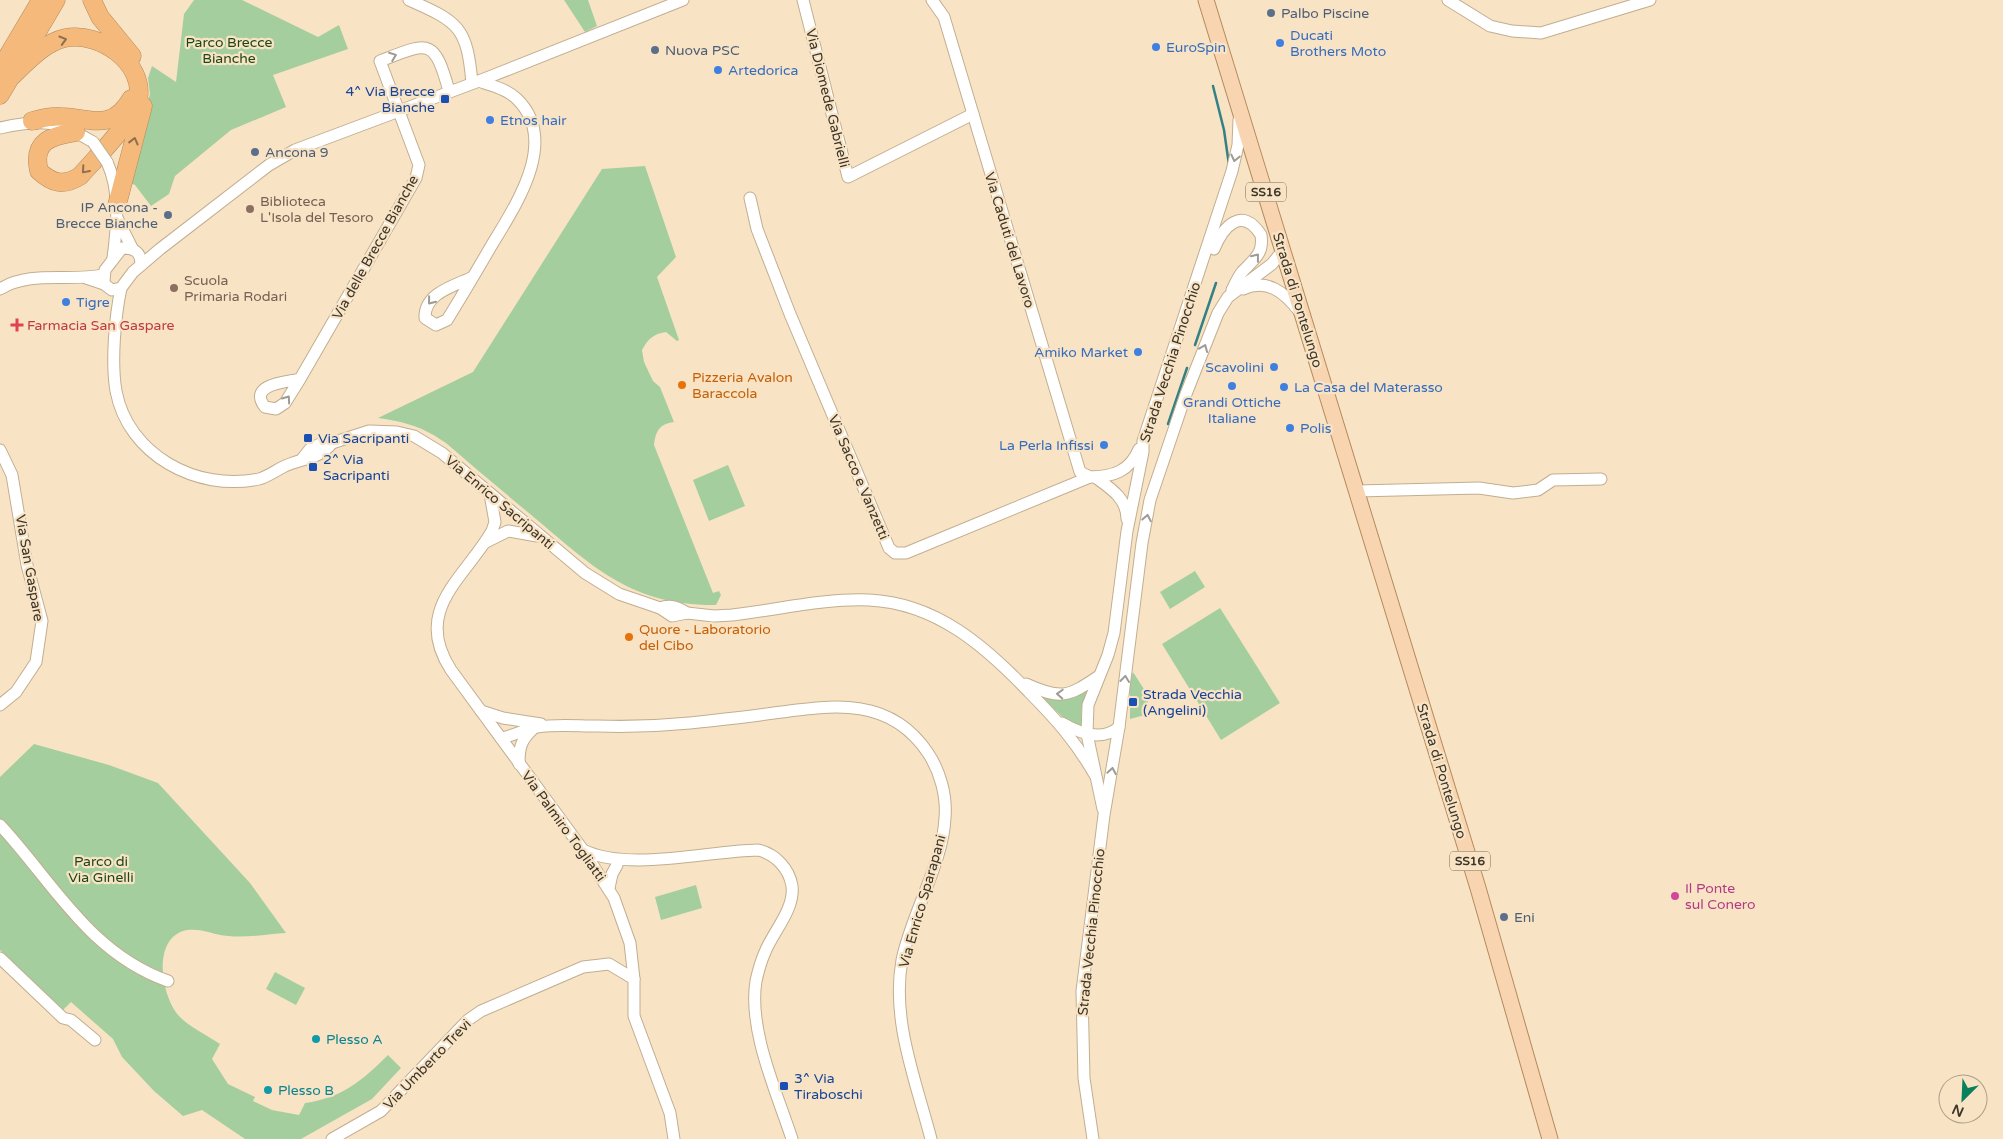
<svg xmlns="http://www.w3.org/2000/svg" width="2003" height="1139" font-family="'Varela Round',sans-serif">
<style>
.green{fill:#a5ce9f}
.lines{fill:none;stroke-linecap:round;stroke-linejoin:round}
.stream{stroke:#348185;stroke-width:2.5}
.minor-casing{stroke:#c1ae90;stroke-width:13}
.major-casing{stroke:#b48b5e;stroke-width:17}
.highway-casing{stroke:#b48b5e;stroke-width:19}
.minor{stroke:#fff;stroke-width:11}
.major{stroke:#f8d5b0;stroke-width:15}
.highway{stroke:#f4b97b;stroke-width:18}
.minor-bridge-casing{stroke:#c1ae90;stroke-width:13;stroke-linecap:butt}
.minor-bridge{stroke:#fff;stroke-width:11}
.oneway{stroke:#8f704e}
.oneway2{stroke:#9e9a94}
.service-dot{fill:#5c6f8a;stroke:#f8e4c5;stroke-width:2}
.shop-dot{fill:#3f7fe0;stroke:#f8e4c5;stroke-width:2}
.transit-dot{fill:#1a4fb4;stroke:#f8e4c5;stroke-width:2}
.education-dot{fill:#8d6e63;stroke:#f8e4c5;stroke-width:2}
.health-dot{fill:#e0444e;stroke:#f8e4c5;stroke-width:2}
.food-dot{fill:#e8710a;stroke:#f8e4c5;stroke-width:2}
.hotel-dot{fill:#d1479c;stroke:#f8e4c5;stroke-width:2}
.culture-dot{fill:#0f9aa8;stroke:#f8e4c5;stroke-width:2}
.labels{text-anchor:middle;stroke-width:4.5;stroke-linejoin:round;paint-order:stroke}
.shield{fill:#f8e4c5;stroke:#756a58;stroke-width:1}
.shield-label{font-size:12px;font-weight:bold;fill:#3d3529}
.service-label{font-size:14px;fill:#4e5e75;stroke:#f8e4c5;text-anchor:start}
.shop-label{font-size:14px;fill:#366cbe;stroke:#f8e4c5;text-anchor:start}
.park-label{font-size:14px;fill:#1b4715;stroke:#f8e4c5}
.transit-label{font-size:14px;fill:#164399;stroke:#f8e4c5;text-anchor:start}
.street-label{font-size:14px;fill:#3d3529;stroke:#f8e4c5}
.education-label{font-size:14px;fill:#785e54;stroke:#f8e4c5;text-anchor:start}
.health-label{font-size:14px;fill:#be3a42;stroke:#f8e4c5;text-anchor:start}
.food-label{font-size:14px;fill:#c56008;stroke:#f8e4c5;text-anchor:start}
.hotel-label{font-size:14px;fill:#b23c85;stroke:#f8e4c5;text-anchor:start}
.culture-label{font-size:14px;fill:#0d838f;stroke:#f8e4c5;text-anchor:start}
</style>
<rect width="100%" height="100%" fill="#f8e4c5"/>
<g class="green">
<polygon points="194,0 242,0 318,37 339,25 348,49 273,75 286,107 231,130 175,176 169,194 151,206 135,185 128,182 150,94 148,78 152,66 176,82 184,14"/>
<polygon points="564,0 588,0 597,26 585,32"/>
<path d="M645 166 676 257 657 277 679 340 677 341 666 332C653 334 648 339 642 350L644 362 653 381 660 387 674 422C659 424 656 431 654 445L713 593 719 591 721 595 716 605C634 606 595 569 536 519 506 494 476 469 446 443 423 427 406 422 378 418L473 372 602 169Z"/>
<polygon points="728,465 745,506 709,521 693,480"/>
<polygon points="1195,571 1205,587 1170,609 1160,592"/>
<polygon points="1220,608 1280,703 1221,740 1162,644"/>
<polygon points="1133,672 1149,697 1145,715 1130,719 1130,681"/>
<polygon points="1087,689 1081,713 1081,728 1068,722 1040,696 1053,699"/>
<path d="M34 744 109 765 158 783 250 883 286 933C268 934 247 938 228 936 214 935 202 928 187 930 151 937 161 996 179 1016 189 1027 207 1035 220 1044L212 1059 228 1084 255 1097 253 1101 272 1110 299 1115 305 1103C342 1098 363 1080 388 1055L401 1068 372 1099 301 1139H245L202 1110 183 1116 154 1091 122 1057 113 1039 71 1002 63 1010 0 950V777Z"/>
<polygon points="696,885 702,908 661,920 655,897"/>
<polygon points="275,972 305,988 296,1005 266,989"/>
</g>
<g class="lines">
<g class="stream">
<polyline points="1213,86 1224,130 1229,165"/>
<polyline points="1195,345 1216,283"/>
<polyline points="1168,424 1187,368"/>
</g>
<defs>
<g id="minor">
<path d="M409 0C459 22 467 27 472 83"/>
<polyline points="803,0 848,177 973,114"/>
<polyline points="932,0 944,17 1080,472 1090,477"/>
<polyline points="1448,0 1490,26 1512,31 1541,33 1650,0"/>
<path d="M0 128C42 119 56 120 93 142"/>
<path d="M107 162C121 192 117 227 113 258"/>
<path d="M750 198 757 229 790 314 889 548 895 553H906L1090 477C1113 477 1130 471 1139 449"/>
<polyline points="117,218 132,248"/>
<path d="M1214 249C1223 227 1242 205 1261 235 1264 254 1254 259 1242 272 1238 277 1235 284 1232 290"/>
<path d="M473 277C454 286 424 293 425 318L436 325 447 320C462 296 476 272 490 248 513 209 561 142 517 99 507 89 492 86 479 81"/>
<polyline points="86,278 104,284 112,290 121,288 133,272 160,249 269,165 295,150 479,81 683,0"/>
<path d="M104 281 105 270 122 248C135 248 141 252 141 265"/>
<path d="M121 288C115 317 111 362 116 391 128 455 197 492 259 479 267 477 275 471 283 467 301 458 319 460 332 443"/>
<path d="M0 289C31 270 69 282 103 275"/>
<path d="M1243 289C1267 278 1284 292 1299 311"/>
<path d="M300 379C287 382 247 384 265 407L276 409 285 403 300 379 416 178 419 165 380 61C429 42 434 37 449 91"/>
<polyline points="0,450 12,475 27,565 42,621 36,662 16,692 0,705"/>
<path d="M302 459 310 449 320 444 332 443 369 431 397 432 414 436 442 453 585 573 619 594 660 608 672 616 687 613 714 616 732 615C775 610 827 598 869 600 936 603 985 646 1029 692 1056 719 1076 742 1095 775"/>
<path d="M1095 477C1110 488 1127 498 1127 519"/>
<polyline points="1357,491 1479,488 1513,493 1538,490 1553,480 1601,479"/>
<path d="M490 494 495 522 492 531C464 579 412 610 451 670L583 850 614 898 630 943 634 979V1016L670 1113 674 1139"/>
<polyline points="486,542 508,531 537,536"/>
<path d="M660 608C670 604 678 607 687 613"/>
<path d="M1026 684C1061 700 1068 697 1099 676"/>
<polyline points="481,711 503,718 541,724"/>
<path d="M1062 723C1079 733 1102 742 1119 727"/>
<path d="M501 738C514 736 524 729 537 727 557 724 577 726 597 726 628 727 659 726 690 723 718 720 746 717 774 713 833 705 890 696 928 753 940 771 947 796 945 818 943 863 911 915 902 960 891 1020 916 1081 931 1139"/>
<path d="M519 764C519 748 521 740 532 730"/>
<polyline points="1103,809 1087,734 1088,705 1108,655 1114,633 1127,531 1143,452 1143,441 1232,171 1238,145 1239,119"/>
<path d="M0 825C53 882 89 953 168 981"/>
<path d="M583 850C629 872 706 851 758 850 775 854 789 868 792 886 795 909 773 932 765 952 761 961 758 972 756 981 748 1030 777 1093 792 1139"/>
<polyline points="609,888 612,874 617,865"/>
<polyline points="0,958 63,1018 71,1020 95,1040"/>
<polyline points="332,1139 381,1111 468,1020 481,1011 583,967 609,964 634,979"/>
<polyline points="1093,1139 1084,1078 1082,991 1104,815 1119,727 1142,543 1150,500 1186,394 1218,313 1228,297 1272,264 1283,250"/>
</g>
<polyline id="major" points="1206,0 1478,888 1550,1139"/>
<g id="highway">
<polyline points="92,0 100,17 132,56"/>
<polyline points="0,69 41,0"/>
<path d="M10 78C26 63 43 43 65 38 100 31 146 63 138 101 134 120 94 160 80 176 64 186 53 184 39 171 32 141 51 136 76 132"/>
<polyline points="0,95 56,0"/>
<path d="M32 121C38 120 45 117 51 117 83 113 109 137 131 99"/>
<polyline points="117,205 143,106"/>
</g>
</defs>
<use href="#minor" class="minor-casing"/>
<use href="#major" class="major-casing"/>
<use href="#highway" class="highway-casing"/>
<use href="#minor" class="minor"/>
<use href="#major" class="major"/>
<use href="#highway" class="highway"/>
<defs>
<polyline id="minor-bridge" points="93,142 107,162"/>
</defs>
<use href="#minor-bridge" class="minor-bridge-casing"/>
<use href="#minor-bridge" class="minor-bridge"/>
</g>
<defs><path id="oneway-chevron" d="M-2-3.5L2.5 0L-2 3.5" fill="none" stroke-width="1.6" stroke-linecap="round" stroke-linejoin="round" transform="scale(1.25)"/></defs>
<g class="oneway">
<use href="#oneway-chevron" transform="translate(63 40) rotate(-16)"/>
<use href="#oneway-chevron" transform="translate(134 141) rotate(-76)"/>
<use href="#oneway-chevron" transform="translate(85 170) rotate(131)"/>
</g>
<g class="oneway2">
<use href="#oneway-chevron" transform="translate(393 56) rotate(-21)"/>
<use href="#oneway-chevron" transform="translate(1235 158) rotate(103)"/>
<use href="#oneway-chevron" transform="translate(1256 257) rotate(-52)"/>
<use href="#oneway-chevron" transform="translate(431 301) rotate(128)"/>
<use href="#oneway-chevron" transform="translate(1204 348) rotate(-68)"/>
<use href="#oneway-chevron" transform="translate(287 399) rotate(-55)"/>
<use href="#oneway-chevron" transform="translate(1147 518) rotate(-79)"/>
<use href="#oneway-chevron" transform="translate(1125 679) rotate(-83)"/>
<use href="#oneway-chevron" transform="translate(1060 694) rotate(-177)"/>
<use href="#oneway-chevron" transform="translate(1112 771) rotate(-80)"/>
</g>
<g class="service-dot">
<circle cx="1271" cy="13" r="5"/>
<circle cx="655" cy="50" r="5"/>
<circle cx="255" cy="152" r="5"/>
<circle cx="168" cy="215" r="5"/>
<circle cx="1504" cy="917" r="5"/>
</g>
<g class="shop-dot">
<circle cx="1280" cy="43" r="5"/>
<circle cx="1156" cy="47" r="5"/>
<circle cx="718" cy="70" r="5"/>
<circle cx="490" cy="120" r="5"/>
<circle cx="66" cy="302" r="5"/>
<circle cx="1138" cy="352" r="5"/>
<circle cx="1274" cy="367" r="5"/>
<circle cx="1232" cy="386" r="5"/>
<circle cx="1284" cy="387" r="5"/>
<circle cx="1290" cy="428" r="5"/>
<circle cx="1104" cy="445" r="5"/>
</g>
<g class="transit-dot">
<rect x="440" y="94" width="10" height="10" rx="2.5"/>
<rect x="303" y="433" width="10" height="10" rx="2.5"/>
<rect x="308" y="462" width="10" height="10" rx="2.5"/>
<rect x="1128" y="697" width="10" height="10" rx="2.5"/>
<rect x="779" y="1081" width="10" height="10" rx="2.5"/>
</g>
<g class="education-dot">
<circle cx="250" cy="209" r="5"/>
<circle cx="174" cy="288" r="5"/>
</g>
<path class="health-dot" d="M14.5 317.5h5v5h5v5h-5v5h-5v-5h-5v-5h5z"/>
<g class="food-dot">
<circle cx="682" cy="385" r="5"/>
<circle cx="629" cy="637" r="5"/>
</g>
<circle class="hotel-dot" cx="1675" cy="896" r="5"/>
<g class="culture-dot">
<circle cx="316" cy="1039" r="5"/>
<circle cx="268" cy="1090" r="5"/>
</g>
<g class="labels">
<g class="shield">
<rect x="1246" y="182.5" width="40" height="19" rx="4"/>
<rect x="1450" y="851.5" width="40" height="19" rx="4"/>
</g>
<g class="shield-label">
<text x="1266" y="196">SS16</text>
<text x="1470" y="865">SS16</text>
</g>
<g class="service-label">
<text x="1281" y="18">Palbo Piscine</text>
<text x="665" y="55">Nuova PSC</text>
<text x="265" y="157">Ancona 9</text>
<text x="158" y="212" text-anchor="end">IP Ancona -<tspan x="158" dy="16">Brecce Bianche</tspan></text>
<text x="1514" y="922">Eni</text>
</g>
<g class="shop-label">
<text x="1290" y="40">Ducati<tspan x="1290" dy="16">Brothers Moto</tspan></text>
<text x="1166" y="52">EuroSpin</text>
<text x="728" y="75">Artedorica</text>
<text x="500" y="125">Etnos hair</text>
<text x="76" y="307">Tigre</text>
<text x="1128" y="357" text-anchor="end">Amiko Market</text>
<text x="1264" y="372" text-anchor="end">Scavolini</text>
<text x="1294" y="392">La Casa del Materasso</text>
<text x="1232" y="407" text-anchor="middle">Grandi Ottiche<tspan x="1232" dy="16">Italiane</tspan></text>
<text x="1300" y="433">Polis</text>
<text x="1094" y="450" text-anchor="end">La Perla Infissi</text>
</g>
<g class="park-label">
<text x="229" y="47">Parco Brecce<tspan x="229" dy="16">Bianche</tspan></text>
<text x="101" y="866">Parco di<tspan x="101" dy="16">Via Ginelli</tspan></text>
</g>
<g class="transit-label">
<text x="435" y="96" text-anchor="end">4^ Via Brecce<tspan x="435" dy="16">Bianche</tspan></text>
<text x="318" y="443">Via Sacripanti</text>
<text x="323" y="464">2^ Via<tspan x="323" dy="16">Sacripanti</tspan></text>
<text x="1143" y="699">Strada Vecchia<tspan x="1143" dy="16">(Angelini)</tspan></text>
<text x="794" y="1083">3^ Via<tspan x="794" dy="16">Tiraboschi</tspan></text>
</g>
<g class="street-label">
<text transform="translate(828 98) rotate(76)" y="5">Via Diomede Gabrielli</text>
<text transform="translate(1010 240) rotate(73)" y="5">Via Caduti del Lavoro</text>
<text transform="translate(375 247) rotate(-61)" y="5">Via delle Brecce Bianche</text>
<text transform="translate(1298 300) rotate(73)" y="5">Strada di Pontelungo</text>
<text transform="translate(1170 362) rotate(-72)" y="5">Strada Vecchia Pinocchio</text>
<text transform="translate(859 477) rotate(67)" y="5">Via Sacco e Vanzetti</text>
<text transform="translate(500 502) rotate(40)" y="5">Via Enrico Sacripanti</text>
<text transform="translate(30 568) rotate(80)" y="5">Via San Gaspare</text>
<text transform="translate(1442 771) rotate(73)" y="5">Strada di Pontelungo</text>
<text transform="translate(564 826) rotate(54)" y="5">Via Palmiro Togliatti</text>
<text transform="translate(922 901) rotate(-74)" y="5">Via Enrico Sparapani</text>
<text transform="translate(1091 932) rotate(-84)" y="5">Strada Vecchia Pinocchio</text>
<text transform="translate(427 1064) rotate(-46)" y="5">Via Umberto Trevi</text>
</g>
<g class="education-label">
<text x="260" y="206">Biblioteca<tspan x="260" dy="16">L'Isola del Tesoro</tspan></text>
<text x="184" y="285">Scuola<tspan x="184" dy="16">Primaria Rodari</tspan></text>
</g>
<g class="health-label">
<text x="27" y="330">Farmacia San Gaspare</text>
</g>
<g class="food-label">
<text x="692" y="382">Pizzeria Avalon<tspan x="692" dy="16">Baraccola</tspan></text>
<text x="639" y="634">Quore - Laboratorio<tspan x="639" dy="16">del Cibo</tspan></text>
</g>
<g class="hotel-label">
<text x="1685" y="893">Il Ponte<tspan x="1685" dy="16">sul Conero</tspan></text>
</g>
<g class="culture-label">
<text x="326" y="1044">Plesso A</text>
<text x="278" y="1095">Plesso B</text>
</g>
</g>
<g transform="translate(1963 1099) rotate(204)"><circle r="24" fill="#f8e4c5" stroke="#ad9e87"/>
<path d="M0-4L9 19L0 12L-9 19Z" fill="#0b805d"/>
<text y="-8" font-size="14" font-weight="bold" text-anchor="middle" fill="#3d3529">N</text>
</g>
</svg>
